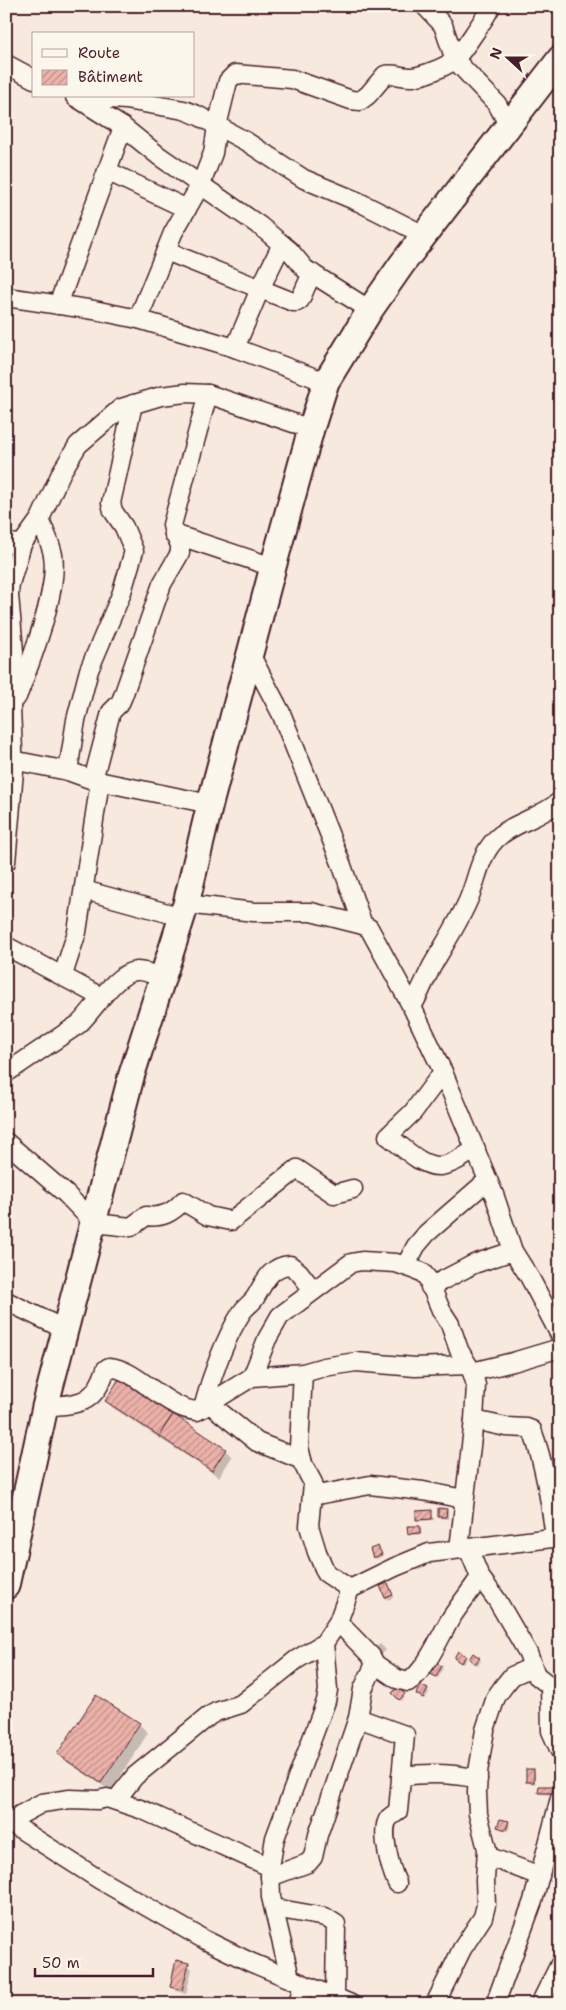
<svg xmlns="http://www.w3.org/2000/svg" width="566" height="2010" font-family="'Shantell Sans',sans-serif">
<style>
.shadow{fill:#0003}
.building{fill:url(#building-hatch);stroke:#4a1f2b}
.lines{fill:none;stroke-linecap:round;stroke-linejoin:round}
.street-casing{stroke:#4a1f2b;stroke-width:21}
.secondary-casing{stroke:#4a1f2b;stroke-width:29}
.street{stroke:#fbf7ec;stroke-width:18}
.secondary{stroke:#fbf7ec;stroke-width:25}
</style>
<defs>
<pattern id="building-hatch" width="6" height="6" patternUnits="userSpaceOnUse" patternTransform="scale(1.25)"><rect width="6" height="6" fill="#ecb2a9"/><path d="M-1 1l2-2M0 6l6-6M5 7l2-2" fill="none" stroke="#c1908a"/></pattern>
</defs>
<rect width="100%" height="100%" fill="#f8e9df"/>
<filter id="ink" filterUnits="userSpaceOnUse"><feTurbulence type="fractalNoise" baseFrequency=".02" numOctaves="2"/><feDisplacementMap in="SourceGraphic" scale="10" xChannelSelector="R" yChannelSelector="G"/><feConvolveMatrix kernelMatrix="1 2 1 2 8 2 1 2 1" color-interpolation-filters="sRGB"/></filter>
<g filter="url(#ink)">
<g class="shadow">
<polygon points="106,1401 225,1450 232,1457 219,1477 113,1408"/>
<polygon points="446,1510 448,1512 448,1519 441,1518 439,1516"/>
<polygon points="431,1512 434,1520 420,1521 418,1519"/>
<polygon points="420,1527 422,1534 411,1535 409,1533"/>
<polygon points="378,1547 383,1556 376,1559 374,1557"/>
<polygon points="389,1586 394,1597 388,1600 382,1587"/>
<polygon points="380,1644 386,1650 378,1658 372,1651"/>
<polygon points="465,1657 467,1659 463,1664 457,1659"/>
<polygon points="479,1659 481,1661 478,1665 472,1661"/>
<polygon points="441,1667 443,1669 438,1678 432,1675"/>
<polygon points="398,1689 405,1697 401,1701 393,1693"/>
<polygon points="427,1690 429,1692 425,1699 419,1696"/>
<polygon points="97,1696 139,1724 148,1733 111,1791 68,1763 59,1754"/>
<polygon points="533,1770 535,1772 535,1784 529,1783 527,1782"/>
<polygon points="552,1787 554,1789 554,1795 542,1794 540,1793"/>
<polygon points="508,1822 510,1824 508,1831 499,1827"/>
<polygon points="188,1965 192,1969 186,1994 176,1991 171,1987"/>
</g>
<g class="building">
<polygon points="119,1379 173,1414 159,1436 105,1401"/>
<polygon points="173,1414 226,1449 212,1471 159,1436"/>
<polygon points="438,1508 447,1509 446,1517 438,1517"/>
<polygon points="432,1510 432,1519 416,1520 416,1511"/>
<polygon points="407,1526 420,1526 420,1533 408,1534"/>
<polygon points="378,1546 382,1554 373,1558 370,1549"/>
<polygon points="388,1583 393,1595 385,1598 380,1586"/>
<polygon points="458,1651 466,1656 461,1663 454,1658"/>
<polygon points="473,1653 480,1658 475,1664 469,1659"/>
<polygon points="435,1662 442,1666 436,1677 429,1673"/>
<polygon points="420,1685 428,1689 423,1698 416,1694"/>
<polygon points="398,1687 405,1694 399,1700 392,1693"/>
<polygon points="96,1695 140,1723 101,1783 57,1754"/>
<rect x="526" y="1769" width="8" height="13"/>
<polygon points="539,1786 553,1786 553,1793 538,1793"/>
<polygon points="500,1819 509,1821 506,1830 497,1827"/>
<polygon points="176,1960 189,1963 182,1990 170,1987"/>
</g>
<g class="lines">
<defs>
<g id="street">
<polyline points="425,6 443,25 455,60 497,104 509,126"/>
<polyline points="6,64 34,79"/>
<polyline points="75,97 126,100 184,110 197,115 247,142 304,179 359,202 424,235"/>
<polyline points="77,98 123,127 159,156 260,226 290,251 305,269 370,310"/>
<polyline points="107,171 187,209"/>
<polyline points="166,251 293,302 297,302 300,300 312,273"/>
<polyline points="6,297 94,310 138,319 235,348 326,382"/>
<polyline points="58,305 123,127"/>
<path d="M138 319 173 233 201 184 213 153 217 126 228 81 235 74 292 79 351 100 360 101 368 95 385 75C395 73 404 78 413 77 425 75 443 68 453 61 459 57 488 14 491 6"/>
<polyline points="235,348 260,289 282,244"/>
<polyline points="174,534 273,567"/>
<polyline points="6,543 22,544 40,519 62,471 78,445 121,408 161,396 185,393 208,394 311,429"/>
<polyline points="250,654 281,713 341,863 363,925 369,928 412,1007 443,1072 495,1197 513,1251 530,1278 560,1335"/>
<path d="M17 697C30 664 59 590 53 555 51 543 44 531 40 519"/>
<polyline points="12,760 68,771 93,780 210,804"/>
<polyline points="68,771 76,720 89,670 121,595 134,551 124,527 113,511 111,503 133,404"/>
<polyline points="93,780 111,712 120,703 123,696 162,584 180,553 180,544 174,534 172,525 208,394"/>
<polyline points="6,862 14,771 11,709 14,651 9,595 10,584 22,544"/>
<polyline points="84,890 182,917"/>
<polyline points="186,904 254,912 311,912 363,925"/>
<polyline points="6,946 101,997"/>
<polyline points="63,975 77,932 100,781"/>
<path d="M412 1007C419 994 425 980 432 966 444 945 457 925 467 903 477 882 478 858 495 840 511 823 541 818 560 801"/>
<path d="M443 1072 413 1112 388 1136C402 1146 421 1167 440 1166 452 1165 466 1155 476 1149"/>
<path d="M6 1073 79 1024C95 1009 115 973 136 971 144 970 155 975 163 978"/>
<path d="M6 1142 66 1194 94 1223 131 1227 146 1216C162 1218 172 1213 183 1201L208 1216 231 1221 297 1169 334 1194 353 1189"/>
<polyline points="406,1265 416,1246 427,1233 488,1180"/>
<polyline points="430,1287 474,1264 513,1251"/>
<polyline points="6,1301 66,1330"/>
<polyline points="472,1372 513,1362 560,1348"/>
<polyline points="303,1373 299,1447 303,1464 313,1483 309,1526 317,1552 326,1573 350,1589"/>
<polyline points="252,1377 267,1339 280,1316 351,1263 362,1261 396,1263 422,1272 428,1279 441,1310 450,1324 459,1350 472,1372 476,1385 474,1420 459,1549"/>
<polyline points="210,1404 257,1442 302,1460"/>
<path d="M45 1407C79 1403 94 1406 106 1369L109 1367C138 1369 165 1409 197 1411L252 1377 303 1373 324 1367 356 1362 415 1367 468 1365"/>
<path d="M203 1408C211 1377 225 1338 242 1312 246 1306 252 1303 255 1298 264 1283 270 1266 290 1265L299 1272 313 1290"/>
<path d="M474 1420 506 1427 527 1428 532 1430C545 1465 550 1501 555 1537"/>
<polyline points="312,1496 370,1485 423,1491 464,1499"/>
<polyline points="6,1508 16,1538"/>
<polyline points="468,1548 480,1577 497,1600 528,1653 536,1675 550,1686 551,1731 560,1751"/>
<path d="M375 1664 397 1679 408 1682C426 1671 440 1636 451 1618 460 1604 471 1591 480 1577"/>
<path d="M358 1718 405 1735 398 1811C396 1813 392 1815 389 1818 379 1830 391 1870 397 1883"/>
<path d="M401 1776C427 1773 453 1773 478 1779"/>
<polyline points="116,1800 135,1776 209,1716 216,1712 241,1704 296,1660 324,1643 338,1622 350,1589 395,1567 429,1553 560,1537"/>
<polyline points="6,1820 100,1880 205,1940 250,1962 351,2004"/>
<polyline points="11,1822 20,1815 42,1803 70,1799 98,1800 107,1798 143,1810 270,1867"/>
<polyline points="487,1856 540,1876"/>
<polyline points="270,1877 308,1863 313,1857 318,1835 358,1718 363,1689 375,1664 371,1656 338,1622"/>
<polyline points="274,1908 325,1917 336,1924 335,1997"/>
<polyline points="290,1978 271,1897 270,1867 275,1838 326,1701 328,1690 324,1643"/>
<polyline points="298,2004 303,1984"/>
<polyline points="435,2004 462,1949 483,1917 486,1905 485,1880 487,1849 478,1814 477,1792 478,1772 485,1730 496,1697 503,1687 512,1676 532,1667"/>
<polyline points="495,2004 533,1901 560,1798"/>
<polyline points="540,2004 560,1964"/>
</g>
<polyline id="secondary" points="6,1586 45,1407 131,1077 186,904 210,804 273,567 311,429 326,382 370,310 402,264 560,59"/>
</defs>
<use href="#street" class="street-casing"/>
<use href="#secondary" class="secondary-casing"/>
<use href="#street" class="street"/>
<use href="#secondary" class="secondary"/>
</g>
</g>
<rect width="566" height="2010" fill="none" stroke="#fbf7ec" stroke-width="25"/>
<rect x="12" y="12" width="541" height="1985" fill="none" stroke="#4a1f2b" stroke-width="2" filter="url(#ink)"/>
<rect x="32" y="32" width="162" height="65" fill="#fbf7ec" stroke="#b4a19f"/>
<rect x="42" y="49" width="25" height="8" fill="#fbf7ec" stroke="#b4a19f"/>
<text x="78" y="58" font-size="15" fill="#4a1f2b">Route</text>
<rect x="42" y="70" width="25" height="15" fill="url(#building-hatch)" stroke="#b4a19f"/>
<text x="78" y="82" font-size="15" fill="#4a1f2b">Bâtiment</text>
<g transform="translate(508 58) rotate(291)" stroke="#fbf7ec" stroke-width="4" paint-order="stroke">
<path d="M0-4L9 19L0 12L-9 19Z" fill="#4a1f2b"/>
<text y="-8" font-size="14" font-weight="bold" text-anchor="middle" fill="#4a1f2b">N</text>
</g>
<path d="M35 1968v8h118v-8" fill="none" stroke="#4a1f2b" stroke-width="2.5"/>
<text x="42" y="1968" font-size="15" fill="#4a1f2b" stroke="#fbf7ec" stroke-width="4" paint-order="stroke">50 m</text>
</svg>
